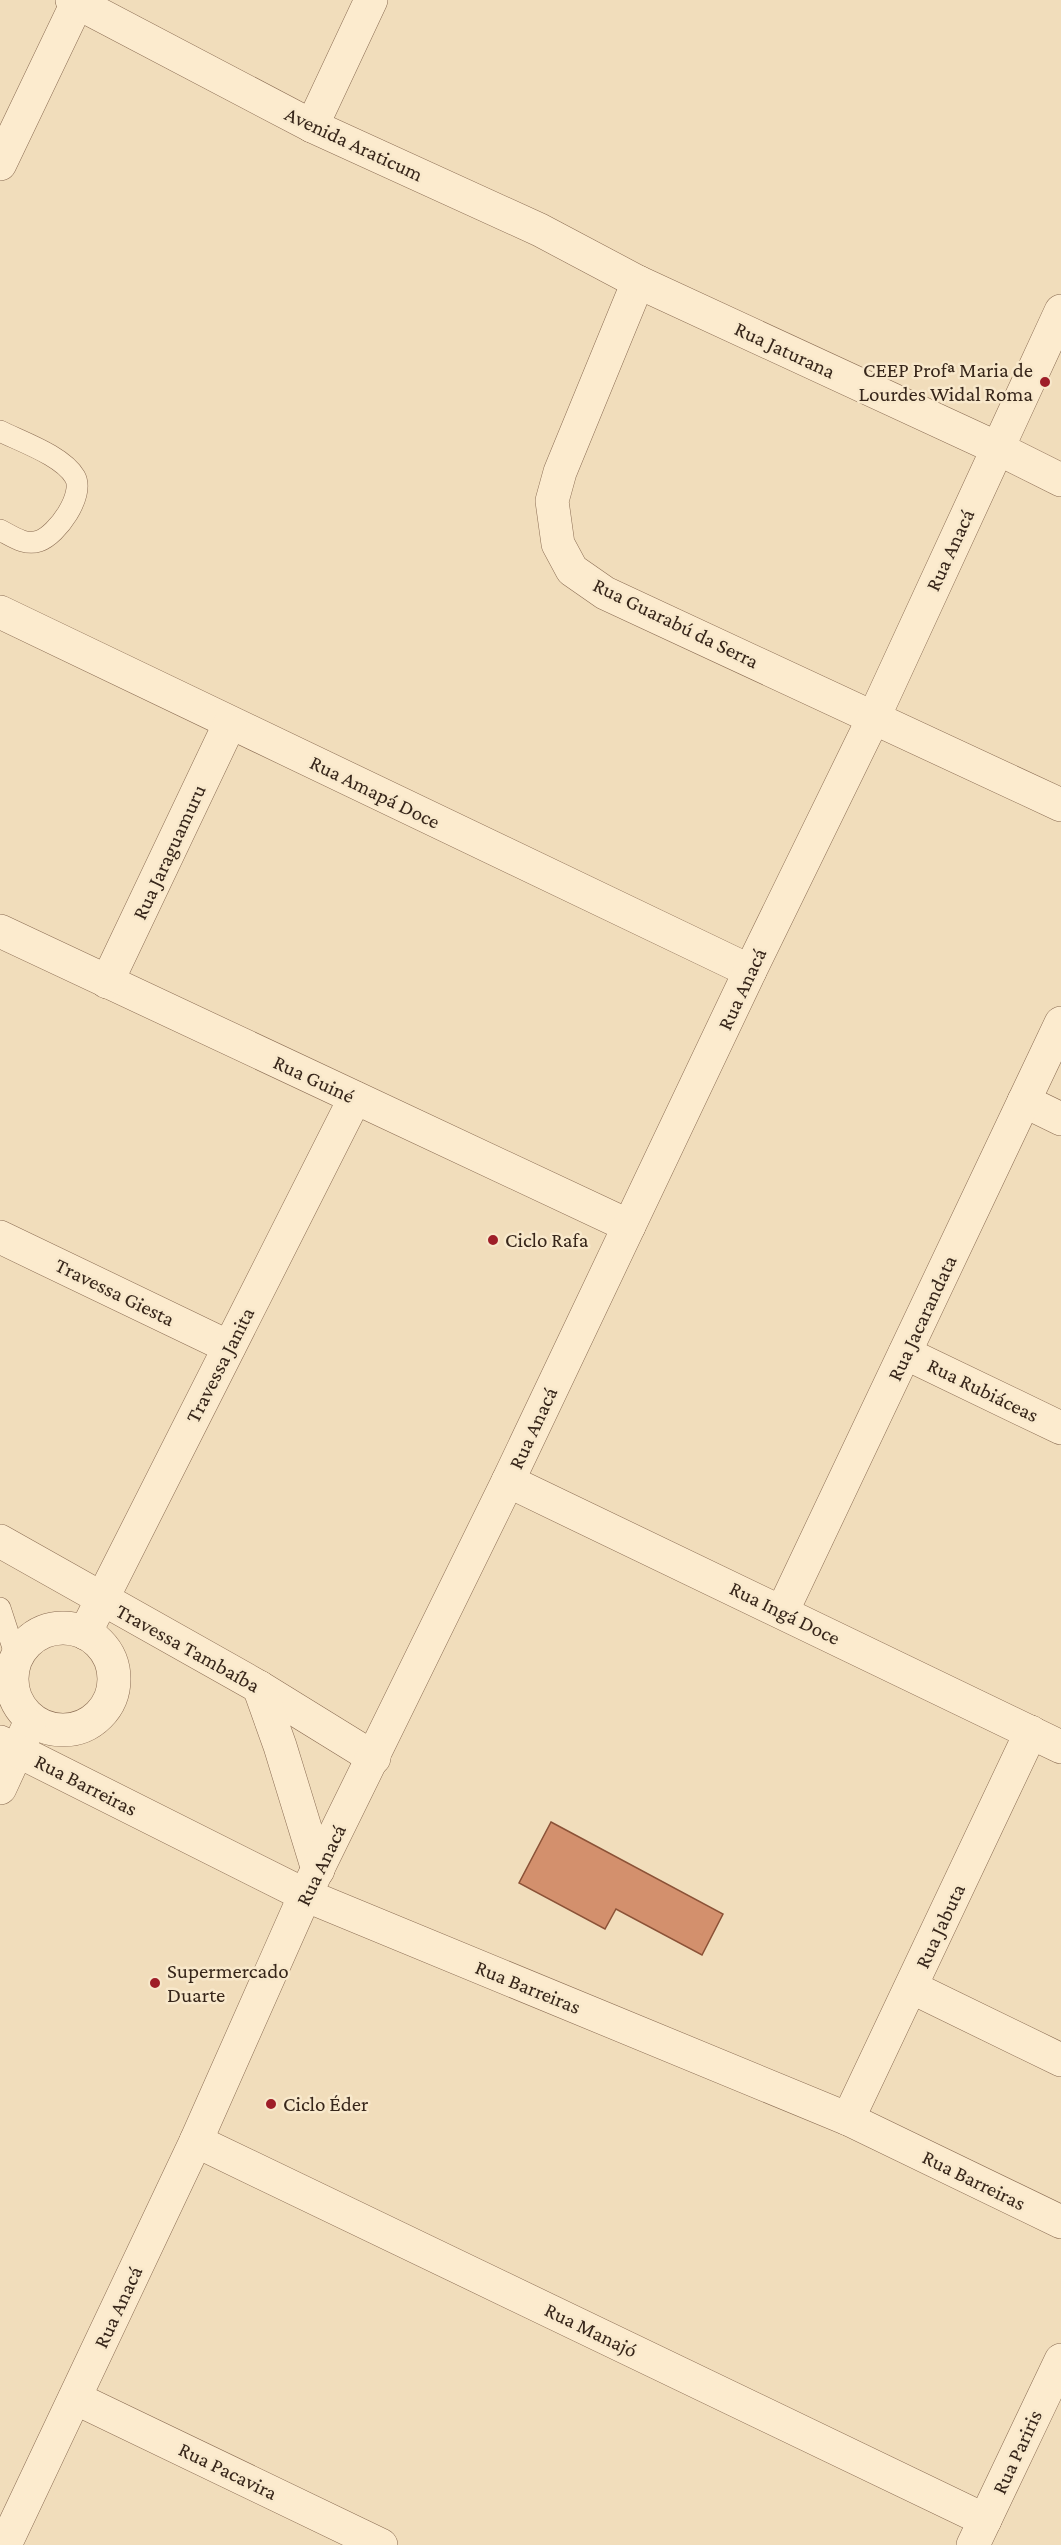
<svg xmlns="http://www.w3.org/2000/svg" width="1061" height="2545" font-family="'Crimson Pro',serif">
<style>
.building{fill:#d3906d;stroke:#8b5237;stroke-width:1.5}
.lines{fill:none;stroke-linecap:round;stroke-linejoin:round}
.service-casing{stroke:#8a6c53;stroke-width:22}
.minor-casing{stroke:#8a6c53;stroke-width:34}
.tertiary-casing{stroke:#8a6c53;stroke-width:34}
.service{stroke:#fcebce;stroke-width:21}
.minor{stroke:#fcebce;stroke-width:33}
.tertiary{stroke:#fcebce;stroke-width:33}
.poi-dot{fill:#9e1e28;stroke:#f8e8cb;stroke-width:2}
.labels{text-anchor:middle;stroke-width:5;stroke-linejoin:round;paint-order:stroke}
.street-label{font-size:21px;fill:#37261a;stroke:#f8e8cb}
.poi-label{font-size:21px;fill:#37261a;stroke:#f8e8cb;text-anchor:start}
</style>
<rect width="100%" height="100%" fill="#f1ddbb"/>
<polygon class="building" points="551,1822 723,1914 702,1955 616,1909 605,1929 519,1883"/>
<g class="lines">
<defs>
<g id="service">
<path d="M0 431C22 442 63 456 75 477 85 495 57 535 39 541 25 546 12 536 0 530"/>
<polyline points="0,1608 16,1657 0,1667"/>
</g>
<g id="minor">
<polyline points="0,164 77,3"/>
<polyline points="638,282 560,472 552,501 558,544 572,570 605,593 1061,805"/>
<polyline points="997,448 1061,480"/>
<polyline points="0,612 750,971"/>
<polyline points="0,931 629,1226"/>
<polyline points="107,982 230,723"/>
<polyline points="1024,1101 1061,1119"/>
<polyline points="0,1237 229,1347"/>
<polyline points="905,1353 1061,1428"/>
<polyline points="508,1481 1061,1747"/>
<polyline points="782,1612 1061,1023"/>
<circle cx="63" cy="1679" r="51"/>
<polyline points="85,1633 355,1098"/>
<polyline points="0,1788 29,1725"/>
<polyline points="911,1987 1061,2060"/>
<polyline points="848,2119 1031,1732"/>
<polyline points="196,2141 985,2520"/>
<polyline points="75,2398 381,2545"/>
<polyline points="973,2545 1061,2360"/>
</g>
<g id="tertiary">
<polyline points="72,0 312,126 540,230 638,282 997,448"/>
<polyline points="312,126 371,0"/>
<polyline points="0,1541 259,1687 374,1758"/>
<polyline points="259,1687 280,1746 318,1870"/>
<polyline points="0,1742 305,1895 848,2119 1061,2222"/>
<polyline points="5,2545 196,2141 305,1895 508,1481 750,971 874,717 1061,311"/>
</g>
</defs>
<use href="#service" class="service-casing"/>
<use href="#minor" class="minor-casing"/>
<use href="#tertiary" class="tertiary-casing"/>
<use href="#service" class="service"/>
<use href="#minor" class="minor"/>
<use href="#tertiary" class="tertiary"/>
</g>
<g class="poi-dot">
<circle cx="1045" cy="382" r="6"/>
<circle cx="493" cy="1240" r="6"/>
<circle cx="155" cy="1983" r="6"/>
<circle cx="271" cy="2104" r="6"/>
</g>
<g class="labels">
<g class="street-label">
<text transform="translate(354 144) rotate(25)" y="7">Avenida Araticum</text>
<text transform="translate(785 350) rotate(25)" y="7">Rua Jaturana</text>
<text transform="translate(950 550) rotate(-65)" y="7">Rua Anacá</text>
<text transform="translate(676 623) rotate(26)" y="7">Rua Guarabú da Serra</text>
<text transform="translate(375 792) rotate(26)" y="7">Rua Amapá Doce</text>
<text transform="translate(169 852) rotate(-65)" y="7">Rua Jaraguamuru</text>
<text transform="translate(742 989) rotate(-65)" y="7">Rua Anacá</text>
<text transform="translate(314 1079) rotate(25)" y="7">Rua Guiné</text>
<text transform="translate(115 1292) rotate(26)" y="7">Travessa Giesta</text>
<text transform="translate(922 1318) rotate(-65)" y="7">Rua Jacarandata</text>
<text transform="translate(220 1365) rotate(-63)" y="7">Travessa Janita</text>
<text transform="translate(983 1390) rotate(26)" y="7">Rua Rubiáceas</text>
<text transform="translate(533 1428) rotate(-65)" y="7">Rua Anacá</text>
<text transform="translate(785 1613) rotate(26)" y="7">Rua Ingá Doce</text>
<text transform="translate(188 1648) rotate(29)" y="7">Travessa Tambaíba</text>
<text transform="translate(86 1785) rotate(27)" y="7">Rua Barreiras</text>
<text transform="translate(321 1865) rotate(-64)" y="7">Rua Anacá</text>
<text transform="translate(940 1926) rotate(-65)" y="7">Rua Jabuta</text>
<text transform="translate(528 1987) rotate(22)" y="7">Rua Barreiras</text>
<text transform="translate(974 2180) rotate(26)" y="7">Rua Barreiras</text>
<text transform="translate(118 2307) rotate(-65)" y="7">Rua Anacá</text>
<text transform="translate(591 2330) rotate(26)" y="7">Rua Manajó</text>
<text transform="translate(1017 2452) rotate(-65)" y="7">Rua Pariris</text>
<text transform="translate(228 2471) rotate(26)" y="7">Rua Pacavira</text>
</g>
<g class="poi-label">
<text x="1033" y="377" text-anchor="end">CEEP Profª Maria de<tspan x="1033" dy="24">Lourdes Widal Roma</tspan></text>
<text x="505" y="1247">Ciclo Rafa</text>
<text x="167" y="1978">Supermercado<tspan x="167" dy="24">Duarte</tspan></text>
<text x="283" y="2111">Ciclo Éder</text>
</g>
</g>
</svg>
